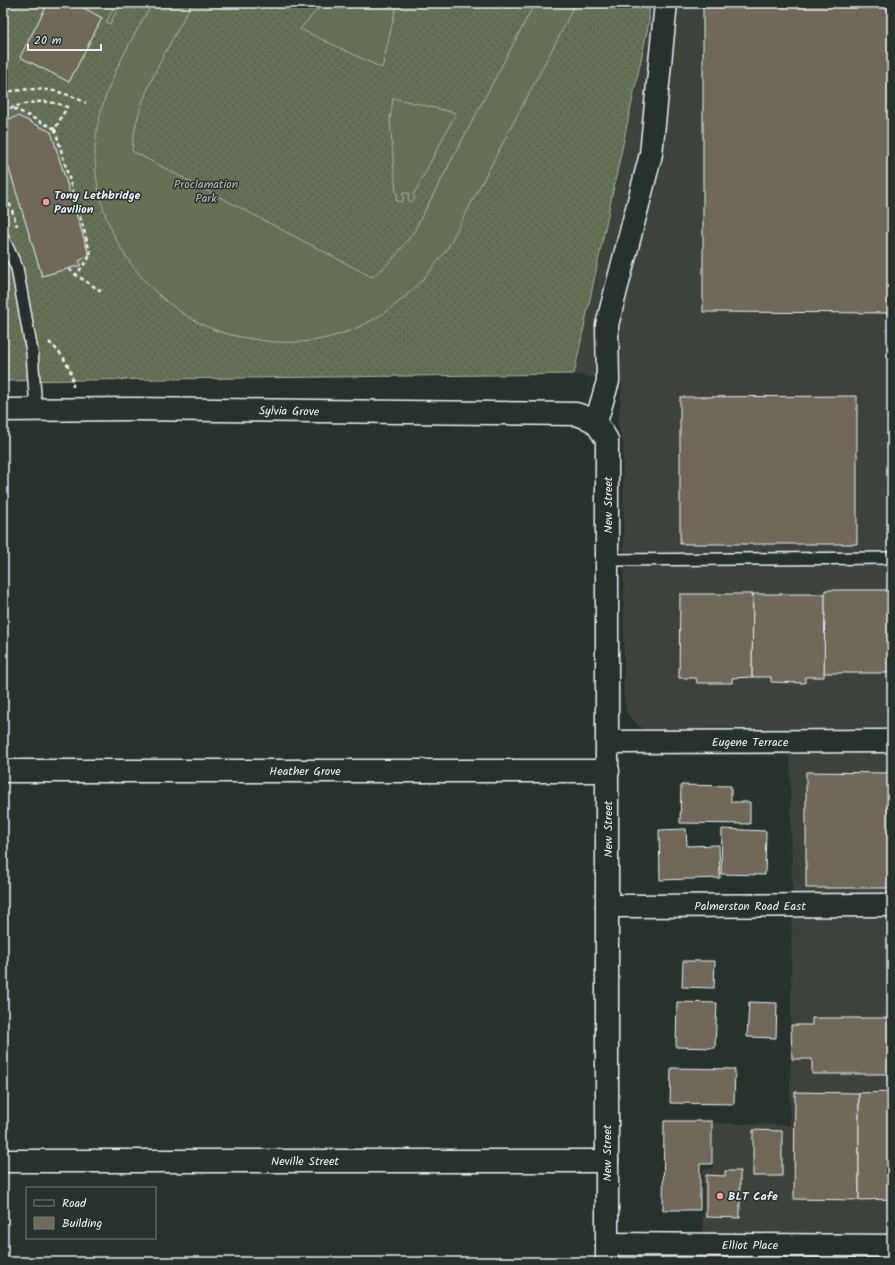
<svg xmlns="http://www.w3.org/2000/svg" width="895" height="1265" font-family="Kalam,sans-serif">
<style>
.built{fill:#3c433a}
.grass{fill:url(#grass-dots);stroke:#a6b2a6}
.garden{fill:#637254;stroke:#a6b2a6}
.building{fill:#71685a;stroke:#e8f1f8}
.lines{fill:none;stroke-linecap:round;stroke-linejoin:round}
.service-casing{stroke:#e8f1f8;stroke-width:14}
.minor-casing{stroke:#e8f1f8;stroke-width:25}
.path{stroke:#e8f1f8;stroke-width:2.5;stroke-dasharray:4 3;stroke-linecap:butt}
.service{stroke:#26332d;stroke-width:11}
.minor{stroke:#26332d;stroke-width:22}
.poi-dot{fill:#ff9aa2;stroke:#26332d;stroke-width:1.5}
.labels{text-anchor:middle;stroke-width:3;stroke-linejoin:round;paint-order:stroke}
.park-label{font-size:12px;fill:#b3beb6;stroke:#26332d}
.poi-label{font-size:12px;font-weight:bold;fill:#e8f1f8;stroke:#26332d;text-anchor:start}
.street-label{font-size:12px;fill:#e8f1f8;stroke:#26332d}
</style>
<defs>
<pattern id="grass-dots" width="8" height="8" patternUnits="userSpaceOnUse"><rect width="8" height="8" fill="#637254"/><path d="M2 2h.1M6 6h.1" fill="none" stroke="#535b4e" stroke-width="1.8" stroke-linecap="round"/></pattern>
</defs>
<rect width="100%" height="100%" fill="#26332d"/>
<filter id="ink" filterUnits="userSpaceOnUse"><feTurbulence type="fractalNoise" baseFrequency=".025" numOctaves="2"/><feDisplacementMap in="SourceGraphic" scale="8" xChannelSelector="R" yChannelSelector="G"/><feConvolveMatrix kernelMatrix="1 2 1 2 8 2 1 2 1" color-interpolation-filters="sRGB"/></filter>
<g filter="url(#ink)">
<polygon class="built" points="649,3 892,3 892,1262 703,1262 703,1169 713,1168 713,1123 790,1125 792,891 790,756 648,754 648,731 639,726 626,713 624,697 623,443 618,425 622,384 574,374 649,22"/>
<polygon class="grass" points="3,3 649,3 649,22 574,374 3,381"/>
<g class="garden">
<polygon points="116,3 121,3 110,24 106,22"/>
<path d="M152 3H192C168 49 135 98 132 151L372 277C390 265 402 248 414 231L535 3H575L566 23 447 249C418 290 383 322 334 336 308 344 279 344 253 339 239 337 225 334 212 329 137 297 87 217 96 136 102 88 129 45 152 3Z"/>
<polygon points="323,3 397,3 382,68 300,29"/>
<polygon points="393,98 456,113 415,192 413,193 415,199 411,202 408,199 409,193 402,193 404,197 402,202 400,202 396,200 398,194 396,194 390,119"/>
</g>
<g class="building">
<polygon points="48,3 75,3 102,18 69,82 20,57"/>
<polygon points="703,3 892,3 892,313 703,312"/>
<polygon points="18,116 51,132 89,255 79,261 81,265 42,276 3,149 3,121"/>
<polygon points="857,396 857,544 680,544 680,397"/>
<polygon points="825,590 892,590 892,673 824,673"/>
<polygon points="680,594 753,594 752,677 732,678 732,683 697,683 696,678 679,678"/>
<polygon points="753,594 825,594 824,677 805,677 805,683 771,682 771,677 752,677"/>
<polygon points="806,772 892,773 892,888 806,888"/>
<polygon points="681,785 731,786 731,802 750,802 750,824 680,823"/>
<polygon points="686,829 687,846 719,845 720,878 660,880 659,830"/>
<polygon points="722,829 766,831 765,875 721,874"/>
<polygon points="683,961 715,961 714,988 682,987"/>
<polygon points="677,1002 717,1003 715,1048 676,1047"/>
<polygon points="749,1002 777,1003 776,1038 747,1037"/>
<polygon points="812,1018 892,1018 892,1074 812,1074 812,1059 792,1059 791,1025 812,1025"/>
<polygon points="671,1068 735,1069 734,1104 670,1103"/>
<polygon points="795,1092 859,1093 859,1200 794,1199"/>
<polygon points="892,1092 892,1199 859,1200 859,1093"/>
<polygon points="664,1121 712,1121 712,1164 700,1164 700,1210 663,1210"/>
<polygon points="753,1130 782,1131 782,1176 753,1176"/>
<polygon points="725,1171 740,1171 740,1218 706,1217 706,1175 725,1176"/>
</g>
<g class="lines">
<defs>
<g id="service">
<polyline points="3,238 17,268 32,352 36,410"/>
<polyline points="608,560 892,558"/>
</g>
<g id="minor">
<path d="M3 410 133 409 576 414C596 420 597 423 607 440V1262"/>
<polyline points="596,422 608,381 607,325 651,154 666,3"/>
<polyline points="608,742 892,741"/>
<polyline points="3,771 608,771"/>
<polyline points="607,906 892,905"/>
<polyline points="3,1161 607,1161"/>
<polyline points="607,1244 892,1246"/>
</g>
</defs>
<use href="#service" class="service-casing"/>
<use href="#minor" class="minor-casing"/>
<g class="path">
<path d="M3 93C34 86 58 88 86 103"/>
<path d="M3 110C28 103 42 97 67 107L55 129 11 107"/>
<polyline points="55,129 91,255 76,275 101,291"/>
<polyline points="3,167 4,169"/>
<polyline points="3,191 11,207 17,226"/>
<polyline points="69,269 76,275"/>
<path d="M49 342C62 354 73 368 73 387"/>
</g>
<use href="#service" class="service"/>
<use href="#minor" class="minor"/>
</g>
</g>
<g class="poi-dot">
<circle cx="46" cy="202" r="4"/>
<circle cx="720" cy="1196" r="4"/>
</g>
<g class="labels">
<g class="park-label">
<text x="206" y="188">Proclamation<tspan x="206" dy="14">Park</tspan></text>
</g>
<g class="poi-label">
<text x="54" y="199">Tony Lethbridge<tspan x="54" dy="14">Pavilion</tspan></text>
<text x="728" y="1200">BLT Cafe</text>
</g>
<g class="street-label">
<text transform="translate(289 411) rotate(1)" y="4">Sylvia Grove</text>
<text transform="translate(608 505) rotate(-90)" y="4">New Street</text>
<text x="750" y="746">Eugene Terrace</text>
<text x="305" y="775">Heather Grove</text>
<text transform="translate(608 829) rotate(-90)" y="4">New Street</text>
<text x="750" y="910">Palmerston Road East</text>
<text transform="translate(607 1153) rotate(-90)" y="4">New Street</text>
<text x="305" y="1165">Neville Street</text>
<text x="750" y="1249">Elliot Place</text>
</g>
</g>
<rect width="895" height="1265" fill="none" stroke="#26332d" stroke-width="16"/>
<rect x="8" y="8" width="879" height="1249" fill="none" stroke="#e8f1f8" stroke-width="1.5" filter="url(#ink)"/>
<rect x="26" y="1187" width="130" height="52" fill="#26332d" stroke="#747f7e"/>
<rect x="34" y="1200" width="20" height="6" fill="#26332d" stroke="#747f7e"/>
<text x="62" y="1207" font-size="12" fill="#e8f1f8">Road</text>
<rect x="34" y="1217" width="20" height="12" fill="#71685a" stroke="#747f7e"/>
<text x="62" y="1227" font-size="12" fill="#e8f1f8">Building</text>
<path d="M28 44v6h73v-6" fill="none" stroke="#e8f1f8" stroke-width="2"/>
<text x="34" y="44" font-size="12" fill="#e8f1f8" stroke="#26332d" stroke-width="3" paint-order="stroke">20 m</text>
</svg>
